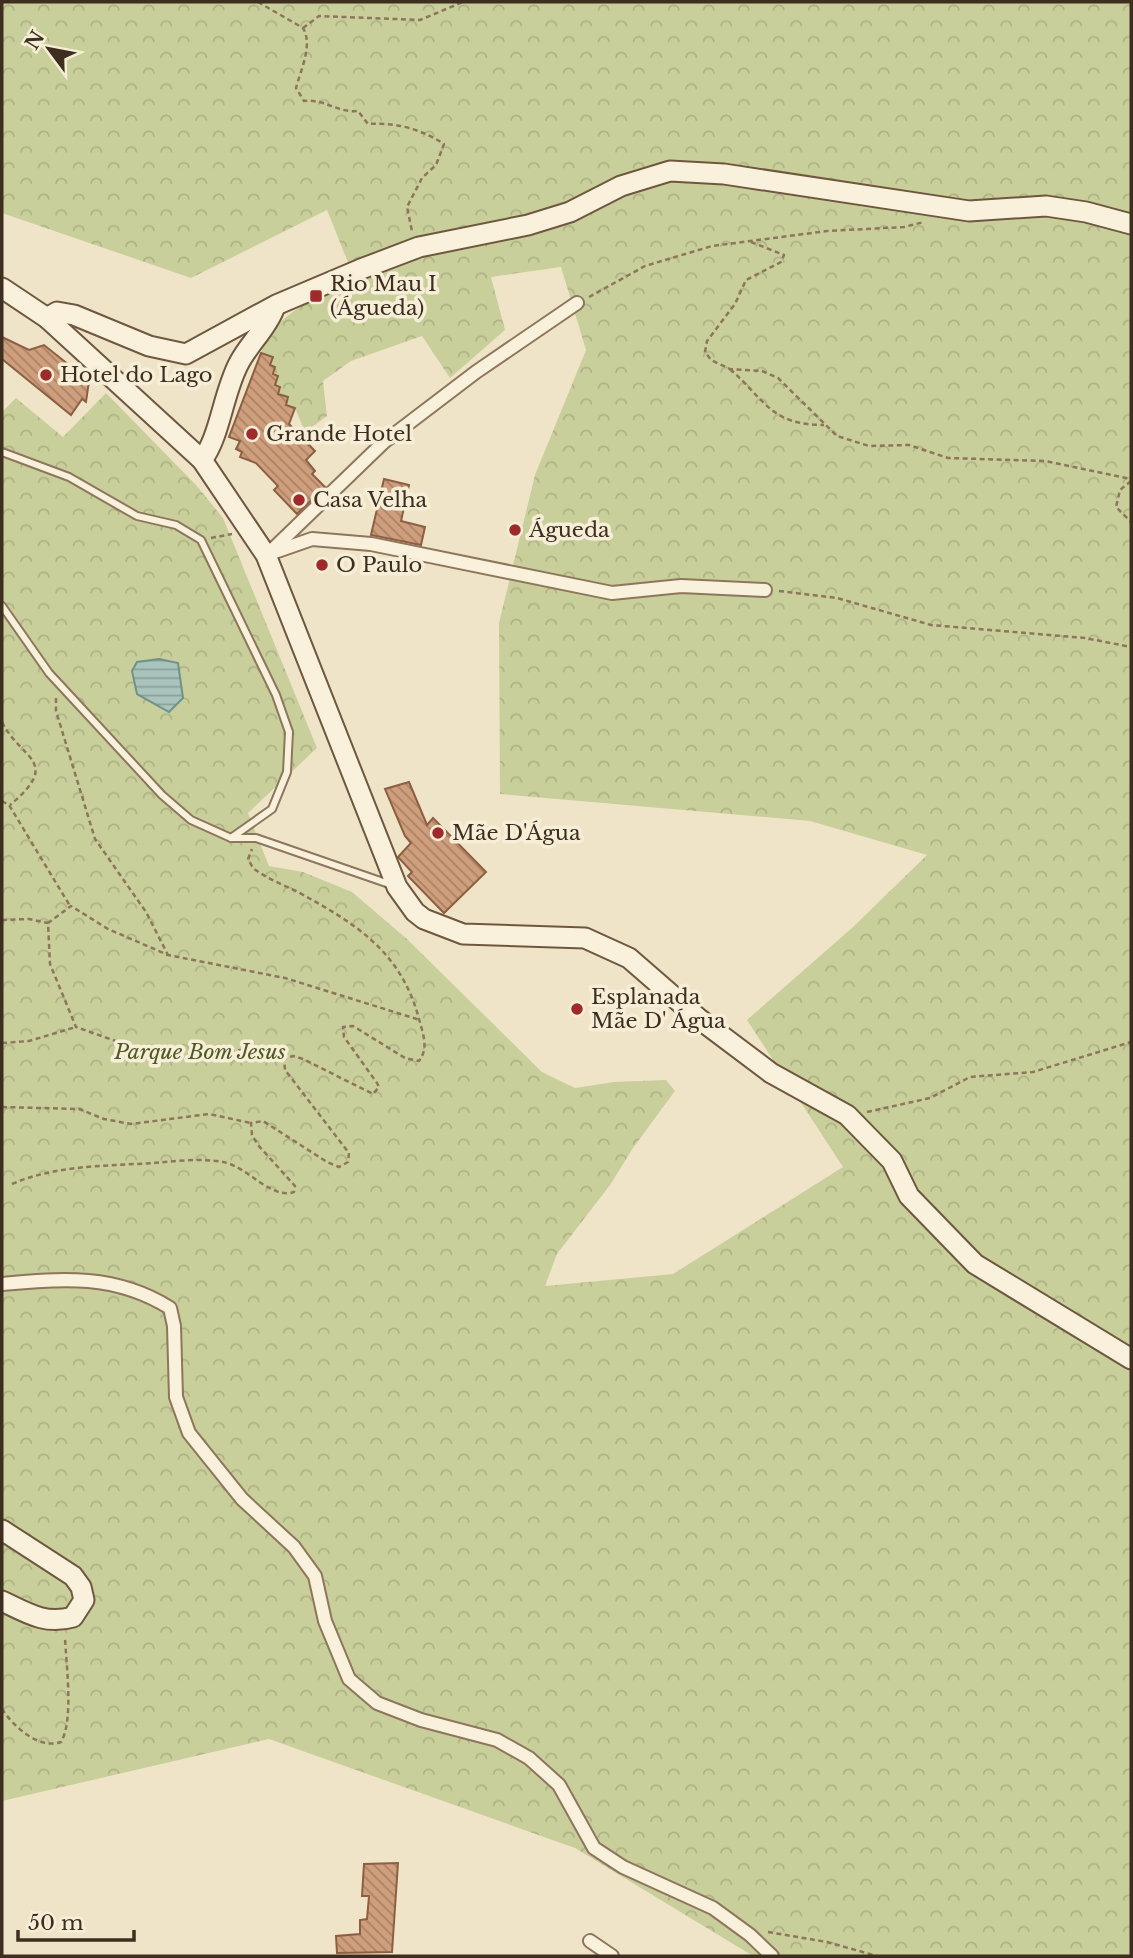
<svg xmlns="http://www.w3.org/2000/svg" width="1133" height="1958" font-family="'Libre Baskerville',serif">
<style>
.forest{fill:url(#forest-crowns)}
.water{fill:url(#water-rules);stroke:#6f938a;stroke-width:2}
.building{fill:url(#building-back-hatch);stroke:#8d5f41;stroke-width:2}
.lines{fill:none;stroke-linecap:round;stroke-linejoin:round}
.lane-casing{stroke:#8d765c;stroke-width:10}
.street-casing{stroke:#8d765c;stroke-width:16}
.secondary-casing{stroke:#6f573f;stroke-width:23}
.path{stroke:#8d765c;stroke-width:2.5;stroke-dasharray:5 3.5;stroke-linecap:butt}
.lane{stroke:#faf1dc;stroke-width:6}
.street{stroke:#faf1dc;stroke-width:12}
.secondary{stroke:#faf1dc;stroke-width:19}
.poi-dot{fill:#9e2a2b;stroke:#f7eed8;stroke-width:2.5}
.labels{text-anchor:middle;stroke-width:7;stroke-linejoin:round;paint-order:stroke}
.poi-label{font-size:21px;fill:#3d2e20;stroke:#f7eed8;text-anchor:start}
.park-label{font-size:21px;font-style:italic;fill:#4d5a26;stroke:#f7eed8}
</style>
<defs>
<pattern id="forest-crowns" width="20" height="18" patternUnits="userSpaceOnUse" patternTransform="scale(1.75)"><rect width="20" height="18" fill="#c9cf9b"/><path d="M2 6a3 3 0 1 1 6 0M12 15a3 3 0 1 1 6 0" fill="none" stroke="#aeb285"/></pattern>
<pattern id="water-rules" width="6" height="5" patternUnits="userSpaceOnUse" patternTransform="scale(1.75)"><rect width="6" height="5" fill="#a9c4bc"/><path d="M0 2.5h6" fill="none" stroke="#8ba098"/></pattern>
<pattern id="building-back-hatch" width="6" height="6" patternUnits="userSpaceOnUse" patternTransform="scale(1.75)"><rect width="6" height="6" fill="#cf9f7d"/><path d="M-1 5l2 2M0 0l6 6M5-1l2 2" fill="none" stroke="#a98266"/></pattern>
</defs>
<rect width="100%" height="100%" fill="#f0e4c8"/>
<path class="forest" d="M2 2H1131V1956H753L575 1848 269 1739 2 1801V412L16 398 63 437 106 393 196 485 223 518 317 748 248 813 269 866 303 872 352 892 407 939 542 1072 575 1088 614 1082 666 1080 675 1091 633 1148 610 1185 557 1254 545 1286 673 1274 843 1167 747 1020 853 927 927 855 810 821 500 794 499 623 535 475 586 350 561 267 491 277 505 330 450 378 422 336 351 361 323 381 327 416 305 432 295 408 286 405 288 397 278 394 280 387 275 385V367L270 365 272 357 261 353C273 313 320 296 355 280L327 210 191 278 2 213Z"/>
<polygon class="water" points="159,659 178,663 183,698 169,712 137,694 132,671 137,662"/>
<g class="building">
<polygon points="2,337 29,350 44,345 89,381 86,402 82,399 71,415 2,359"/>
<polygon points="261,353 273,357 270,365 275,367 273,374 278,376 275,385 280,387 278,394 288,397 286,405 295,408 289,424 315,451 306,460 315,471 312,474 325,487 297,514 274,490 278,486 256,463 240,457 242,452 236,449 240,441 229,437"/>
<polygon points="384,479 409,485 401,521 425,527 421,545 371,535"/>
<polygon points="409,782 427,825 433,818 486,872 444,913 408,876 412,872 398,857 411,843 405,836 385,789"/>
<polygon points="398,1863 392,1952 337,1953 336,1936 360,1934 360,1920 367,1919 369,1896 362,1896 364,1864"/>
</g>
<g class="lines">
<defs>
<g id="lane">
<polyline points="2,452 69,477 137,516 176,525 201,540 276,695 289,732 287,772 272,809 231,838"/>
<polyline points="2,606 49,673 162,795 191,820 231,838 256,838 392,885"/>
</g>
<g id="street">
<polyline points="272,550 384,442 476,372 577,303"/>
<polyline points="266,555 312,539 371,544 612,593 681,586 765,590"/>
<path d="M2 1284C62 1278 116 1274 170 1308L174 1326 176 1397 189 1433 242 1499 294 1547 315 1576 325 1621 349 1679 377 1703 421 1720 497 1740 529 1758 559 1785 594 1848 623 1867 713 1908 750 1935 772 1956"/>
<polyline points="590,1941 612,1956"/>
</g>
<g id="secondary">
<polyline points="2,288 47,318 202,460 266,555 397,887 415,912 424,919 463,934 585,938 629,958 698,1018 771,1073 847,1115 892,1161 909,1196 975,1264 1131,1359"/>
<polyline points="47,318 57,312 74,315 149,346 186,354 276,305 361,269 419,247 528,225 570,212 621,186 670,171 724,174 969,211 1046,206 1086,212 1131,224"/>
<path d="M202 460C220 437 223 393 239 363 249 344 267 328 274 309"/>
<path d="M2 1530 73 1576 81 1587 84 1600 73 1617C45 1625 27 1613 2 1601"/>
</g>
</defs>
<use href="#lane" class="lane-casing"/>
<use href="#street" class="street-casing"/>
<use href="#secondary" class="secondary-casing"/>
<g class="path">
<path d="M258 2 303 28C313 45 301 69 296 88L304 101C326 99 337 113 358 111L368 124C395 122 421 129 444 144L436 165 422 178 407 207 412 231"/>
<polyline points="303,28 319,16 420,20 463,2"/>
<polyline points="751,242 784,255 781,262 746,280 735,304 707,341 705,352 711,360 730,369 762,371 778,378 837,436 869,446 909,445 948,458 1045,461 1131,479"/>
<polyline points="589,297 645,266 712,246 827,231 904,227 924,222"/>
<path d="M730 369C766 401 771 425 824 425"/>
<polyline points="1131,481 1120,490 1116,507 1131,522"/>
<polyline points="211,538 232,534"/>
<polyline points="779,591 837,598 931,625 1085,638 1131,647"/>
<polyline points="56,698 56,711 95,839 146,912 168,955"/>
<path d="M2 722C20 759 63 761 10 805"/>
<polyline points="2,801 9,805 70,906"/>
<polyline points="2,920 29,919 48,923"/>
<polyline points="2,1043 29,1041 76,1027"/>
<polyline points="284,1059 253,1049 178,1055 144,1051 76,1027 50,964 48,923 71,906 108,929 168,955 285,978 420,1020"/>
<polyline points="2,1107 79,1109 104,1119 131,1124 209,1114 251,1123"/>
<polyline points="867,1112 930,1098 970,1077 1033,1072 1131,1042"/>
<path d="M12 1184C56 1165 106 1166 154 1163 176 1161 201 1158 223 1162 247 1166 271 1200 294 1192L295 1186 258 1145 252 1135 251 1123 263 1121 327 1162 339 1167 348 1162 349 1153 285 1070 284 1059 293 1056 303 1059 373 1094 379 1087 377 1083 344 1037 343 1027 353 1026 405 1058 419 1061C429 1048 423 1034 419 1019 401 951 355 923 296 891 281 884 266 878 253 868L248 859 252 849"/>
<path d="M2 1709C13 1726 39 1750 61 1742 74 1720 66 1664 65 1637"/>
<polyline points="768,1932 827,1942 877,1956"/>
</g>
<use href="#lane" class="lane"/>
<use href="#street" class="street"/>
<use href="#secondary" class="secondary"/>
</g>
<g class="poi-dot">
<rect x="309" y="289" width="14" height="14" rx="3.5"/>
<circle cx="46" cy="375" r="7"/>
<circle cx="252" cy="434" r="7"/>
<circle cx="299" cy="500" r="7"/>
<circle cx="515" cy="530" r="7"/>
<circle cx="322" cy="565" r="7"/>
<circle cx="438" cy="833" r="7"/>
<circle cx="577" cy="1009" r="7"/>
</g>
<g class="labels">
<g class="poi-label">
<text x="330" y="291">Rio Mau I<tspan x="330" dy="24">(Águeda)</tspan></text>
<text x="60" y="382">Hotel do Lago</text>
<text x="266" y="441">Grande Hotel</text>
<text x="313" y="507">Casa Velha</text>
<text x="529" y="537">Águeda</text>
<text x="336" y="572">O Paulo</text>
<text x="452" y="840">Mãe D'Água</text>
<text x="591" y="1004">Esplanada<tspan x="591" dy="24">Mãe D' Água</tspan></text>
</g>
<g class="park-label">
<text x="200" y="1059">Parque Bom Jesus</text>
</g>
</g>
<rect width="1133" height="1958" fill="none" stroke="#3d2e20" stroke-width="7"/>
<g transform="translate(49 49) rotate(302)" stroke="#f7eed8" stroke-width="5" paint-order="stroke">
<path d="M0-5L12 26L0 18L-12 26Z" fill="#3d2e20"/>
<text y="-10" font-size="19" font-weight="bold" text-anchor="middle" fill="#3d2e20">N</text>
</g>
<path d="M18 1930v10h116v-10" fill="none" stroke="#3d2e20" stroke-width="3.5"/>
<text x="28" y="1930" font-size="21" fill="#3d2e20" stroke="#f7eed8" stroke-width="5" paint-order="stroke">50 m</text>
</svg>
